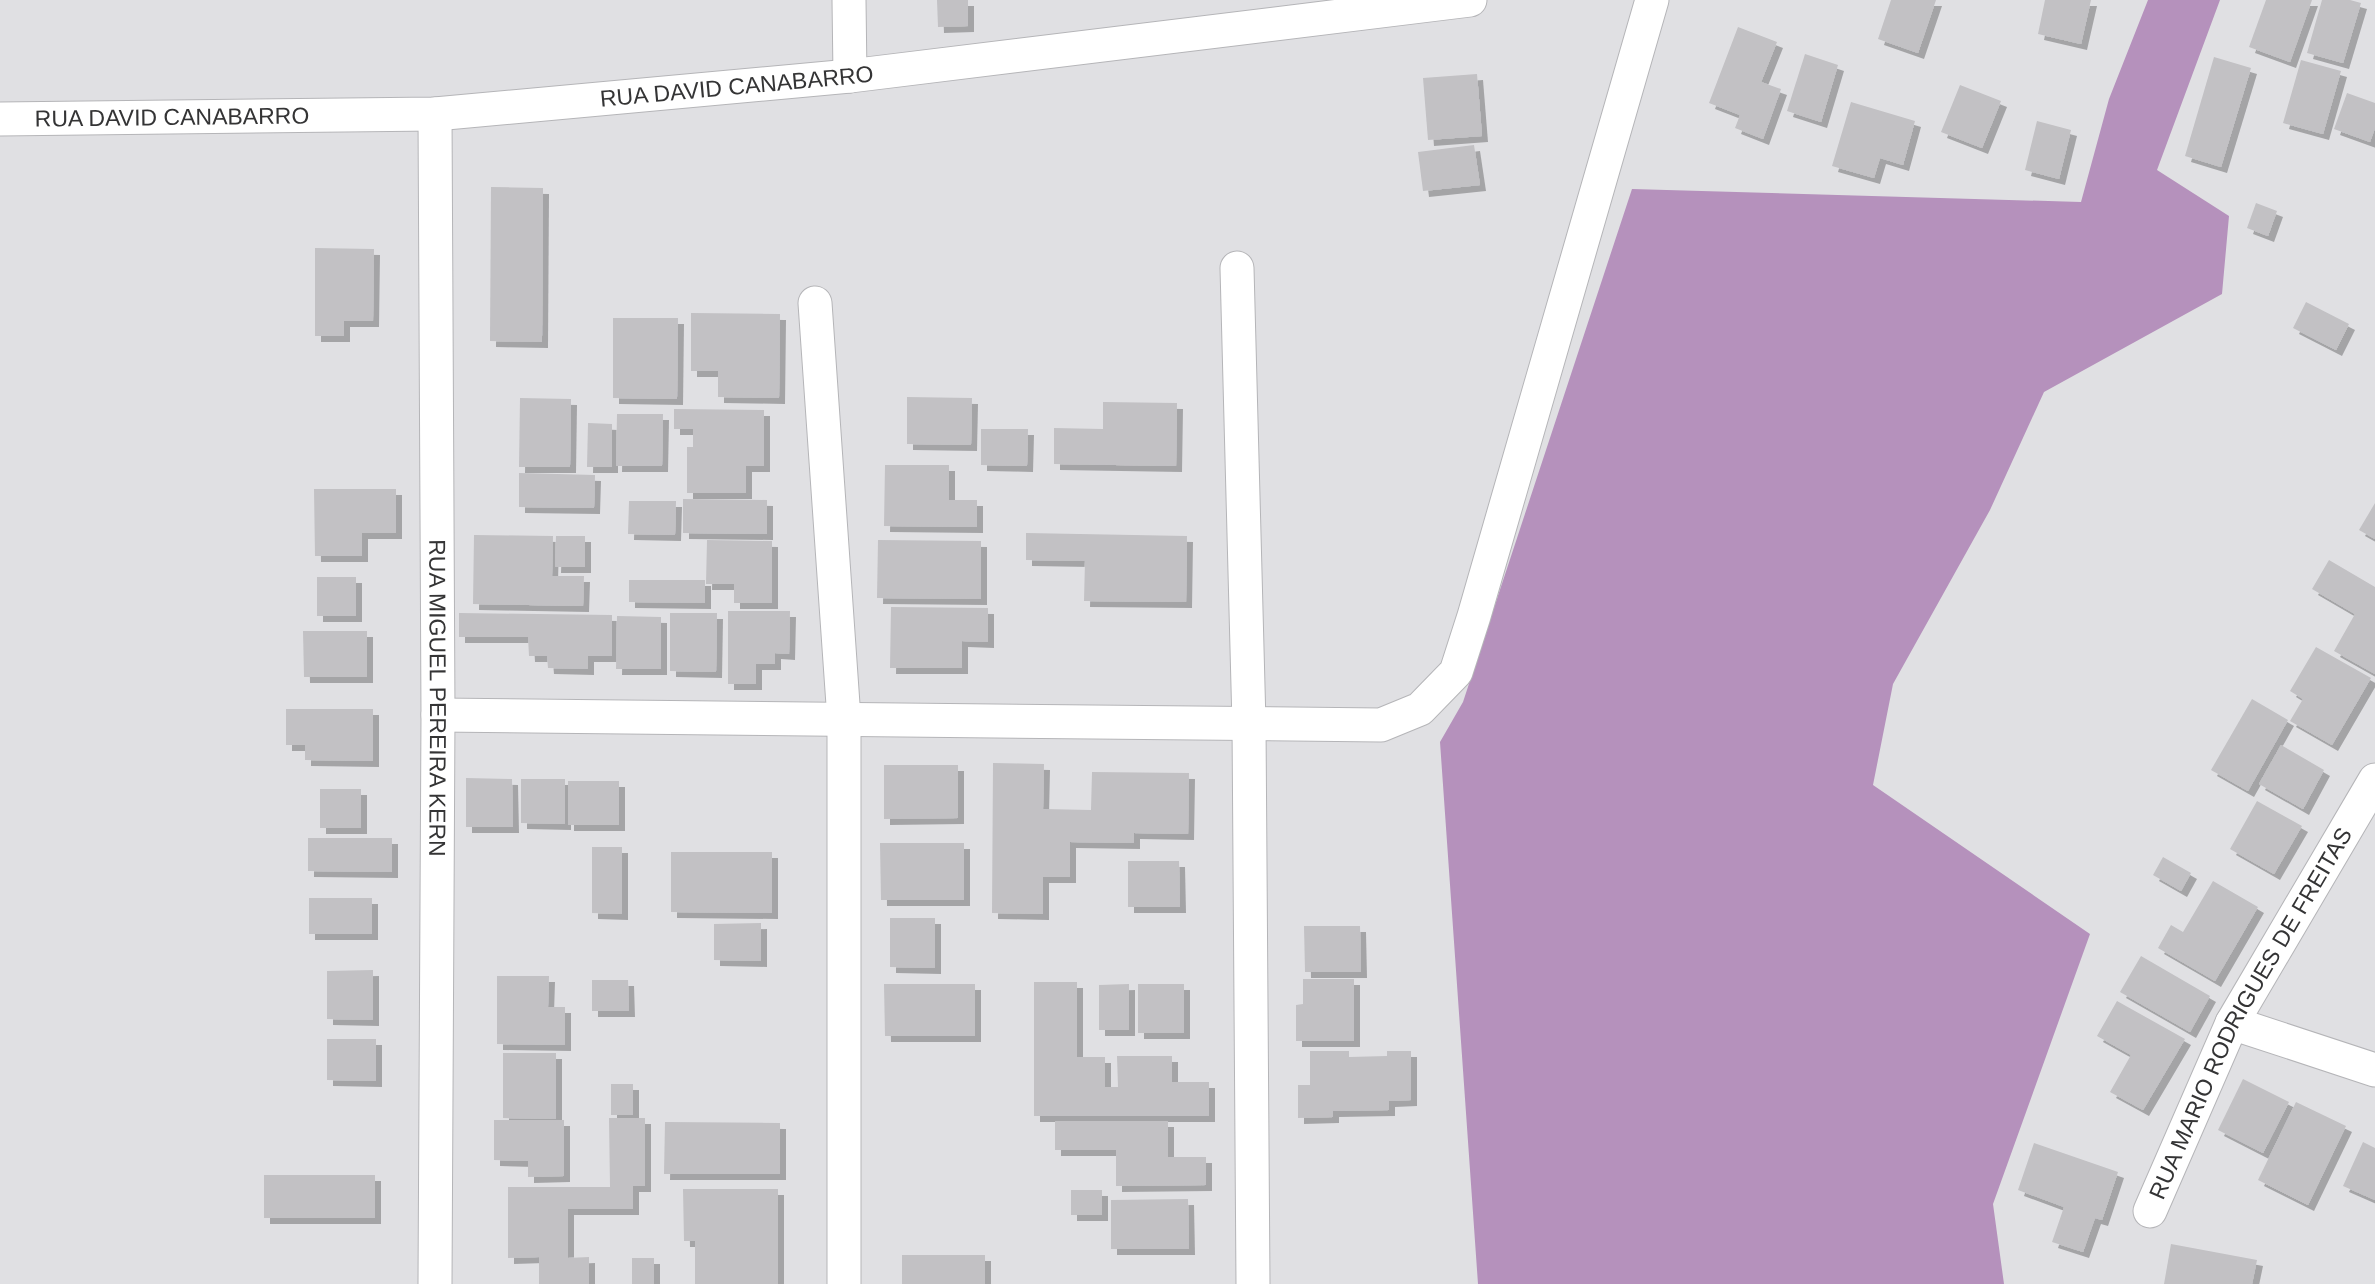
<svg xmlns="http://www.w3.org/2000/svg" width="2375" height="1284" font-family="Helvetica,sans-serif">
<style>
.forest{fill:#b591bc}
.building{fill:#c2c1c4;filter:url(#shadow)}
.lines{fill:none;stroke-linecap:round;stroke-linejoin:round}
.street-casing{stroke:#b5b5b8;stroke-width:35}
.street{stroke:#fff;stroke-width:33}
.labels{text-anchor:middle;stroke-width:6;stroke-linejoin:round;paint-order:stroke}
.street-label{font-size:23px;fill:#343435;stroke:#fff}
</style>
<defs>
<filter id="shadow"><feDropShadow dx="6" dy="6" stdDeviation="0" flood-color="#0004"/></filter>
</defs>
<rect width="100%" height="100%" fill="#e0e0e3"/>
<polygon class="forest" points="2148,0 2220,0 2157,170 2229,216 2222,294 2044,392 1990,510 1893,684 1873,785 2090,934 1993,1204 2004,1284 1478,1284 1440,742 1463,702 1632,189 2081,202 2109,99"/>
<g class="building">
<polygon points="937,0 968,0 968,26 938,27"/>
<polygon points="1891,0 1936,0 1918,53 1878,39"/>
<polygon points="2045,0 2091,0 2081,44 2038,34"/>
<polygon points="2266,0 2312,0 2290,62 2249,47"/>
<polygon points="2322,0 2350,0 2361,3 2343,63 2307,53"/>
<polygon points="1738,27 1777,42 1761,82 1781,89 1763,139 1735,128 1740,115 1709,103"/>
<polygon points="1805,54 1838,65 1821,122 1787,111"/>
<polygon points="2214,57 2251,68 2221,167 2185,156"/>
<polygon points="2301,60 2341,71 2323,134 2283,123"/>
<polygon points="1477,74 1482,136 1428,140 1423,78"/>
<polygon points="1960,85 2001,101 1982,148 1941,132"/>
<polygon points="2347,93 2375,103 2375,128 2370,142 2334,129"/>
<polygon points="1851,102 1915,121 1903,165 1880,158 1874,178 1832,166"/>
<polygon points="2037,121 2071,130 2059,179 2025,170"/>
<polygon points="1474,145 1480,185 1423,191 1418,152"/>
<polygon points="491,187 543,188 542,342 490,341"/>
<polygon points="2256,203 2277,211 2268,236 2247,228"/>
<polygon points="315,248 374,249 373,321 344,321 344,336 315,336"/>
<polygon points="2306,302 2349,324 2336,350 2293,328"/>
<polygon points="691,313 780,314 779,398 718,397 718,371 691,371"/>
<polygon points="613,318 678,318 677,399 613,398"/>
<polygon points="907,397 972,398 971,445 907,444"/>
<polygon points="520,398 571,399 570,467 519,467"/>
<polygon points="1103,402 1177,403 1176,466 1054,464 1054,428 1103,429"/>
<polygon points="674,409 764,410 764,466 746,466 746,493 687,493 687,447 693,447 693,429 674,429"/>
<polygon points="617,414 663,414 662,466 616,466"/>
<polygon points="588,423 612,424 612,467 587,467"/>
<polygon points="981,429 1028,429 1027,466 981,465"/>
<polygon points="885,465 949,465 949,500 977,500 977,527 884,526"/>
<polygon points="519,473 595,475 594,508 519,507"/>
<polygon points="314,489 396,489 396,533 362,533 362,556 315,556"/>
<polygon points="683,499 767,500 767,534 683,533"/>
<polygon points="629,501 676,501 675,535 628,534"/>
<polygon points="2375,503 2375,539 2359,530"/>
<polygon points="1026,533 1187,536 1186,602 1084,601 1085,561 1026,560"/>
<polygon points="474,535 553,536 552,576 584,576 583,606 473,604"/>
<polygon points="556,536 585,536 585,567 555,567"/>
<polygon points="707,540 772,541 772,603 734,603 734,584 706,584"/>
<polygon points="878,540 981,541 981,599 877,598"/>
<polygon points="2329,560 2375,587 2375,674 2334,651 2355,614 2312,589"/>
<rect x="317" y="577" width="39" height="39"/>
<polygon points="629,580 705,580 705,603 629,602"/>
<polygon points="891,607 988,608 988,642 962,641 962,668 890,668"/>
<polygon points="728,611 790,611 789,654 775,653 775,664 756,664 756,684 728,684"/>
<polygon points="459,613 612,615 612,656 588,656 588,669 548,668 547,656 529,656 528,637 459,637"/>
<polygon points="670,613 717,613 716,672 670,671"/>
<polygon points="617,616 661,617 661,669 616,669"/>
<polygon points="303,631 367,631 367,677 304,677"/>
<polygon points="2316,647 2371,678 2332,745 2290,721 2303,699 2290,691"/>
<polygon points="2252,699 2288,720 2248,791 2211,770"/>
<polygon points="286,709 373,709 373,761 305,760 305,745 286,745"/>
<polygon points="2281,745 2324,770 2303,809 2259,784"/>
<polygon points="993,763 1044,764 1043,809 1091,810 1092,772 1189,773 1188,834 1134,833 1134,843 1070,842 1070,877 1043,877 1043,914 992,913"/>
<polygon points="884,765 958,765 958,818 884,819"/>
<polygon points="466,778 512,779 513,827 466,827"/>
<polygon points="521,779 565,779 565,824 521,823"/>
<rect x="568" y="781" width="51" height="44"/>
<rect x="320" y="789" width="41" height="39"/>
<polygon points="2257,801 2302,826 2274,874 2230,849"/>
<polygon points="308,838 392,838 392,872 308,871"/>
<polygon points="880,843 964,843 964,900 881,900"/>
<polygon points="592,847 622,847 622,914 592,913"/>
<polygon points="671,852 772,852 772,913 671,912"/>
<polygon points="2163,857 2191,873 2181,891 2153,875"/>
<polygon points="1128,861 1179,861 1180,907 1128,907"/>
<polygon points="2213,881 2258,907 2215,981 2158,948 2171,925 2183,932"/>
<rect x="309" y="898" width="63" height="36"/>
<polygon points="890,918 935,918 935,968 890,967"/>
<polygon points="761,923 761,961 714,960 714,924"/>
<polygon points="1304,926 1360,926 1361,972 1305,972"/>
<polygon points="2141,956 2210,996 2190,1032 2120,992"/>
<polygon points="373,970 373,1020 327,1019 327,971"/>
<polygon points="497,976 549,976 548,1007 565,1007 565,1045 497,1044"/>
<polygon points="1303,979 1354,979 1354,1041 1296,1041 1296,1005 1303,1004"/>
<polygon points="592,980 628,980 629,1011 592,1011"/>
<polygon points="1034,982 1077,982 1077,1057 1105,1057 1105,1087 1118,1087 1117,1056 1172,1056 1172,1082 1209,1082 1209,1116 1034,1116"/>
<polygon points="884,984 975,984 975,1036 885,1036"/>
<polygon points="1129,984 1129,1030 1099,1030 1099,985"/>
<rect x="1138" y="984" width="46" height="49"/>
<polygon points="2117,1001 2185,1039 2143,1110 2110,1092 2131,1055 2097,1036"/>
<polygon points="327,1039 376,1039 376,1081 327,1080"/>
<polygon points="1310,1051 1349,1051 1349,1057 1387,1056 1387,1051 1411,1051 1411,1100 1389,1101 1389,1110 1333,1111 1333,1117 1298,1118 1298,1085 1310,1085"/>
<polygon points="503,1053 556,1053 556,1119 503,1118"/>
<polygon points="2243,1079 2289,1102 2263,1153 2218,1130"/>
<rect x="611" y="1084" width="22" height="31"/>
<polygon points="2296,1102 2346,1126 2308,1205 2258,1180"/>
<polygon points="609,1118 645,1118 645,1186 633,1186 633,1209 568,1209 568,1258 589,1257 589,1284 539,1284 539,1257 508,1258 508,1187 610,1187"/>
<polygon points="494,1120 564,1120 564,1176 528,1177 528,1161 494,1160"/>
<polygon points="1055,1121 1168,1121 1168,1157 1206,1157 1206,1185 1116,1186 1116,1150 1055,1150"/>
<polygon points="665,1122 780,1123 780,1174 664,1174"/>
<polygon points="2363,1142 2375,1148 2375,1200 2343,1186"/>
<polygon points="2034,1143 2118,1172 2102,1220 2095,1218 2083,1252 2052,1242 2064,1207 2018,1190"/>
<rect x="264" y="1175" width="111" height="43"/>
<polygon points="683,1189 778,1189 778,1284 695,1284 695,1241 684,1241"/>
<rect x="1071" y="1190" width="31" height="25"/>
<polygon points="1188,1199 1189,1249 1111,1249 1111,1200"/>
<polygon points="2171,1244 2257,1260 2252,1284 2164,1284"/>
<rect x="902" y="1255" width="83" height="29"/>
<rect x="632" y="1258" width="22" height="26"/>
</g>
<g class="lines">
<defs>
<g id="street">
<polyline points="849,0 850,76"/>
<path id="s1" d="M435 114 438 715 435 1284"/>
<path id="s2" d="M0 119 435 114 850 76 1470 0"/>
<polyline points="1237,268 1249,724 1253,1284"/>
<polyline points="815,303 844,719 844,1284"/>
<polyline points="438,715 1381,725 1420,709 1456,672 1474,616 1652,0"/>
<polyline points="2232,1023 2375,1070"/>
<path id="s3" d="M2150 1211 2232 1023 2375 780"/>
</g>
</defs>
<use href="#street" class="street-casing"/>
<use href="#street" class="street"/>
</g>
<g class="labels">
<g class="street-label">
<text dy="8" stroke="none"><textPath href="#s2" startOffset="738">RUA DAVID CANABARRO</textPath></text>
<text dy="8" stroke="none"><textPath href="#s2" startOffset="172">RUA DAVID CANABARRO</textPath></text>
<text dy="8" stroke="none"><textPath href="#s1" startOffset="584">RUA MIGUEL PEREIRA KERN</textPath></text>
<text dy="8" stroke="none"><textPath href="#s3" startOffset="222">RUA MARIO RODRIGUES DE FREITAS</textPath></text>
</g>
</g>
</svg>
